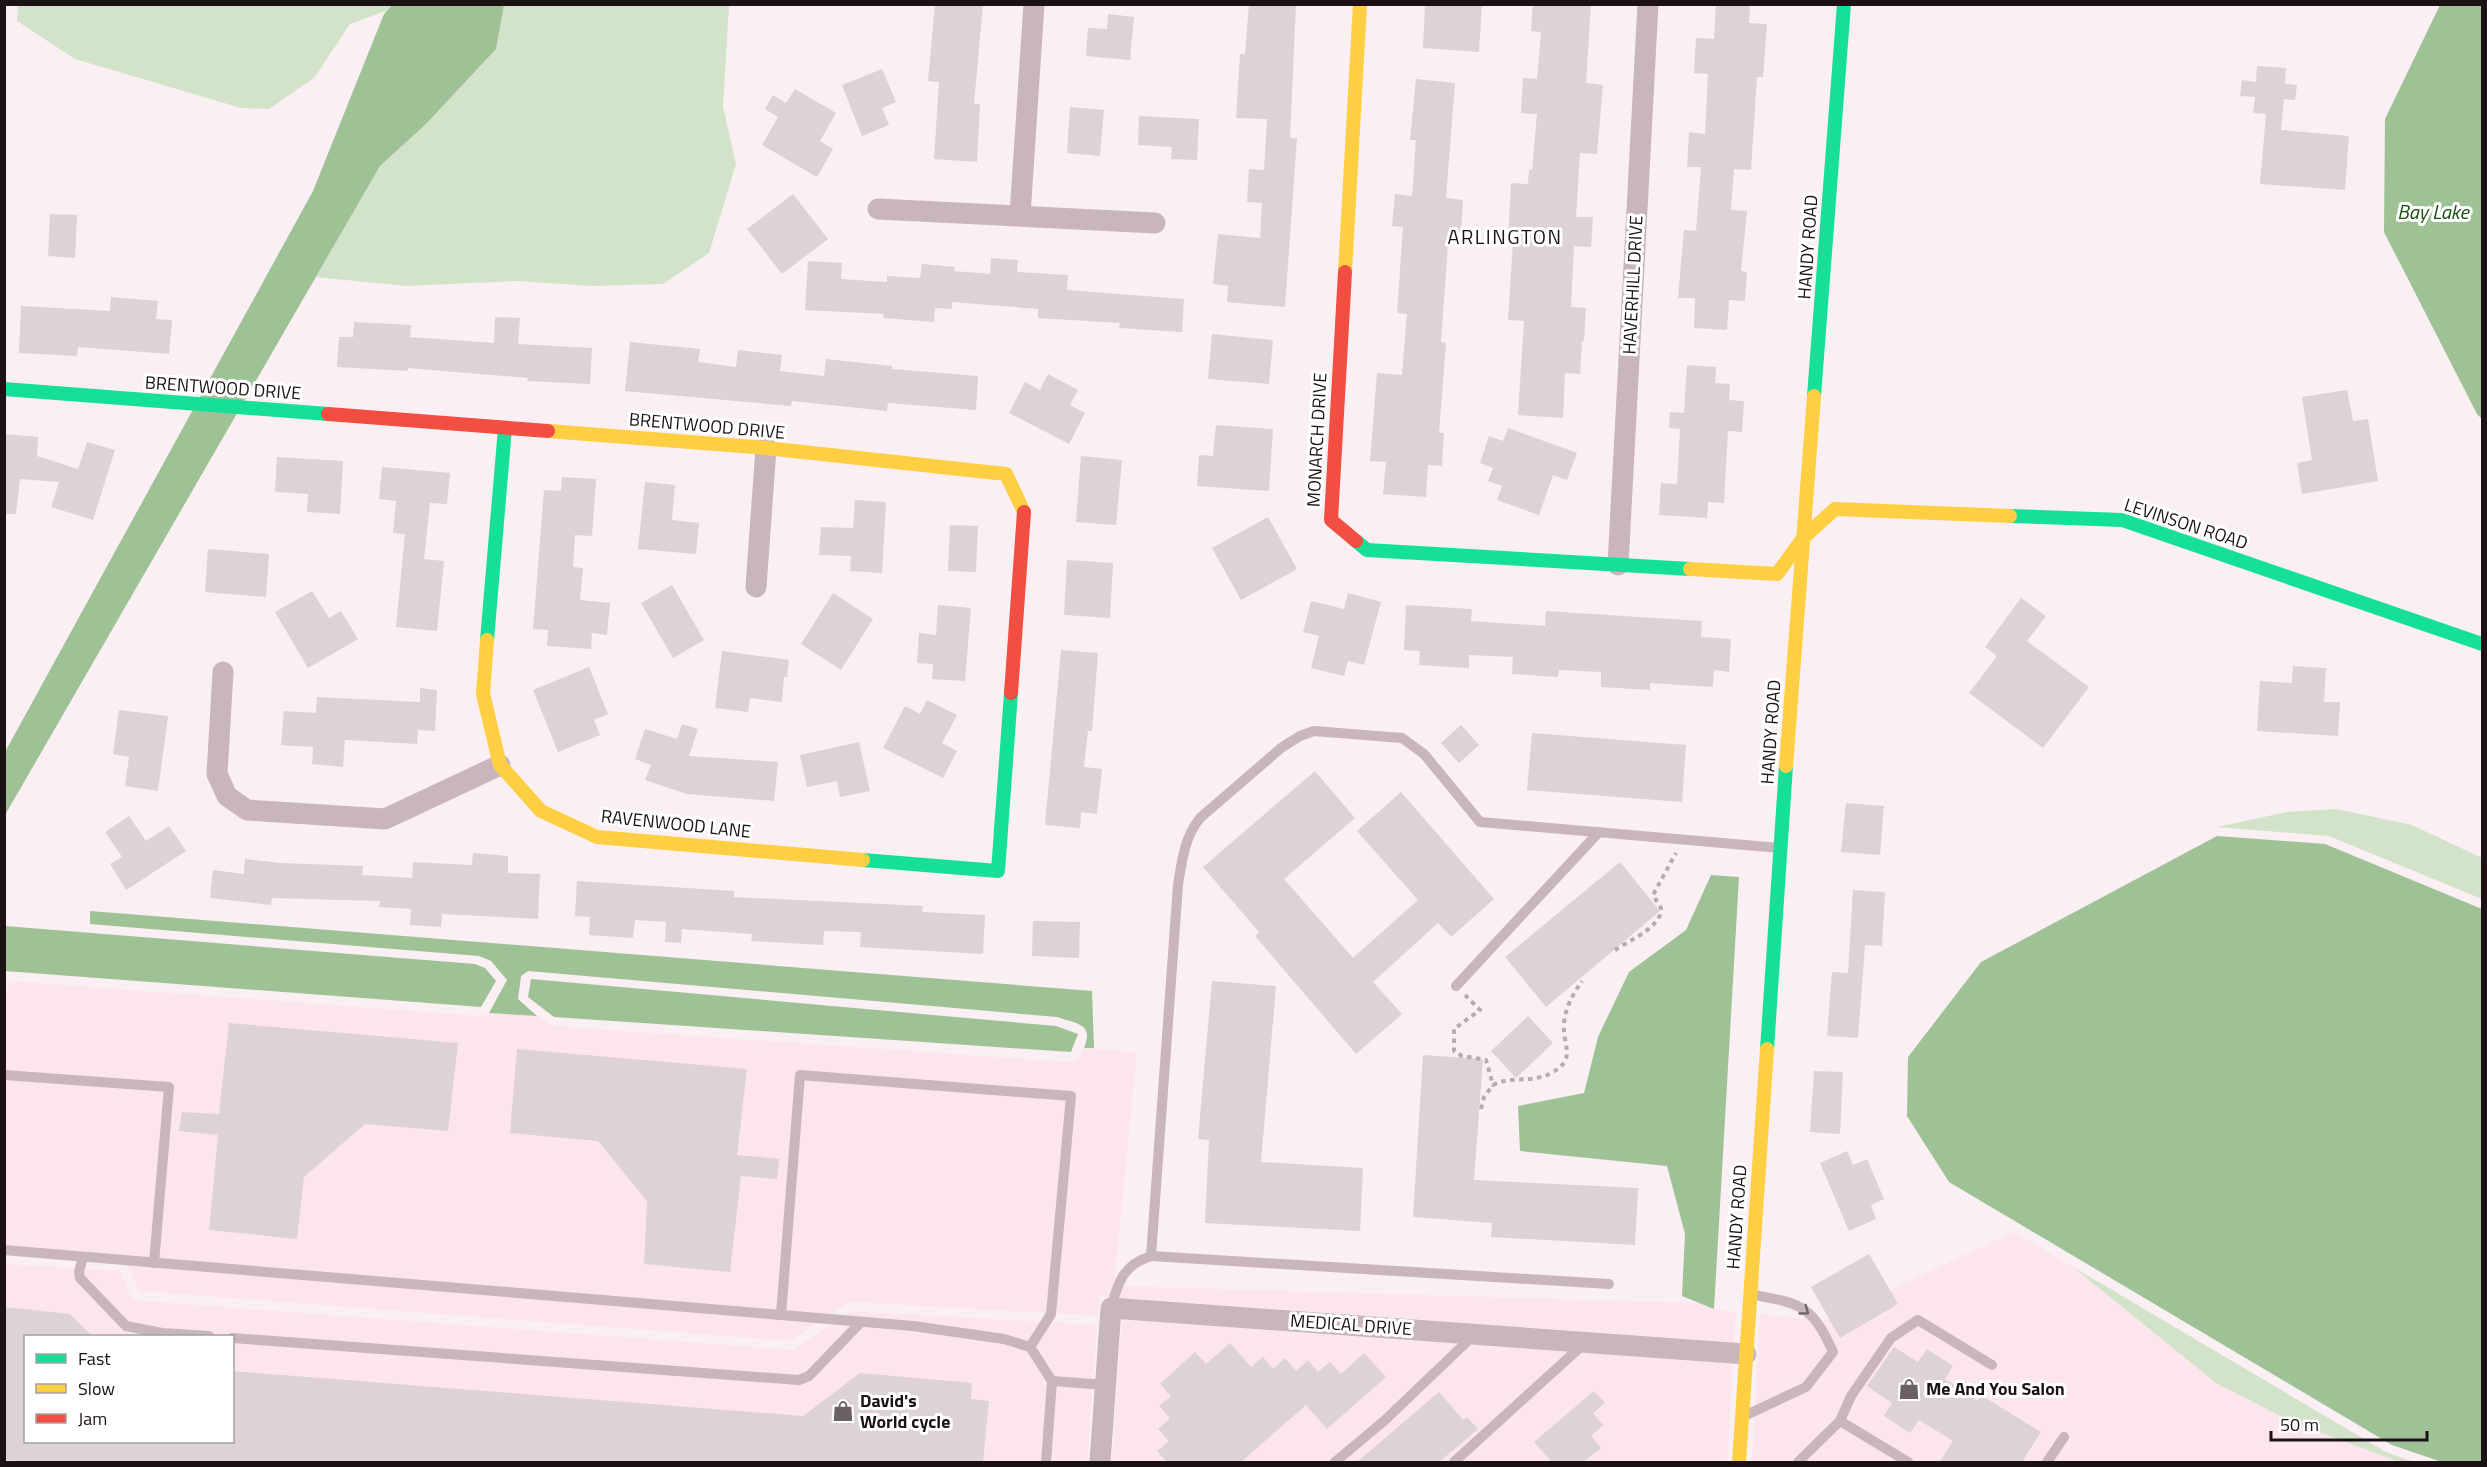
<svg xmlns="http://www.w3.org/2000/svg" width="2487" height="1467" font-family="'Titillium Web',sans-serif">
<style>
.built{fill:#fce5ed;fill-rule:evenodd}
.green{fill:#d2e3ca}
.water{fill:#9ec196}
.building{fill:#ddd2d6}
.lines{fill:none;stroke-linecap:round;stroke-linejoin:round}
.path{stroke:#b9aab0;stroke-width:4;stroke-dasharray:4.5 4.5;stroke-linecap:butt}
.lane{stroke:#c9b6bd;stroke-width:10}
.street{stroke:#c9b6bd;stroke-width:21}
.fast{stroke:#16e098;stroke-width:14}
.slow{stroke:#ffcf43;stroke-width:14}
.jam{stroke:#f24e42;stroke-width:14}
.oneway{stroke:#72646a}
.labels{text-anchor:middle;stroke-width:6;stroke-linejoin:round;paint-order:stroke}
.street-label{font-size:18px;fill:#1c1216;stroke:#fff}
.poi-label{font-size:18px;font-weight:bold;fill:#1c1216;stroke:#fff;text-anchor:start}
.water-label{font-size:20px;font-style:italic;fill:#184e0f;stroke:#fff}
.neighbourhood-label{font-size:20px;letter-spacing:1.5px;fill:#1c1216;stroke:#fff}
</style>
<rect width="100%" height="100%" fill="#faeff2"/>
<g class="built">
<polygon points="11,981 480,1016 489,1013 537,1016 553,1026 1070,1062 1079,1058 1084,1048 1137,1052 1114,1286 1698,1303 1714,1309 1736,1312 1734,1342 1100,1296 1098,1316 853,1302 846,1304 790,1341 139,1291 128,1266 120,1262 5,1255 4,997"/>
<polygon points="2014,1232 2073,1267 2216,1383 2290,1421 2399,1462 1752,1462 1760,1314 1823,1321"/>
<path d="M4 1264 120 1271 132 1300 793 1350 852 1311 1097 1325 1087 1462H5ZM26 1336H232V1442H26Z"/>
<polygon points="1122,1320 1733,1364 1727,1462 1112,1462"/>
</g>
<g class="green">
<polygon points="18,4 392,5 386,11 350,24 314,78 269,109 241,108 75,59 17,21"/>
<polygon points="504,5 729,5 723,107 736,164 709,253 663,284 592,286 516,281 406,286 316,277 380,166 426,124 496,49"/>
<polygon points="2336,809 2412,825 2482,858 2482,899 2329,836 2217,827 2287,812"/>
<polygon points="2073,1267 2386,1452 2414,1462 2399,1462 2290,1421 2216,1383"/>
</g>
<g class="water">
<polygon points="392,5 504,5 496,49 426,124 380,166 5,815 5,752 313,191 384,14"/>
<polygon points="2440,5 2482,5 2482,419 2477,414 2384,232 2385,119"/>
<polygon points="2217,836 2325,844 2482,909 2482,1462 2442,1462 2392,1445 1949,1182 1907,1116 1908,1057 1981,962"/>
<polygon points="1711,875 1739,877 1714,1309 1682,1296 1685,1234 1667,1166 1520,1151 1518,1106 1584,1093 1598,1037 1629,972 1686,930"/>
<path d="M90 911 1092 991 1094 1048H1084C1094 1023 1077 1024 1057 1017L528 971 521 976 518 999 537 1016 489 1013 507 980 491 961 479 956 90 924Z"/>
<polygon points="5,926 475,964 485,968 496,981 481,1007 5,971"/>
<polygon points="531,979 1056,1026 1078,1034 1071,1052 554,1017 528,997"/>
</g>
<g class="building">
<polygon points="935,4 983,4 974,104 980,104 977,162 934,159 939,82 928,81"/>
<polygon points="1249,4 1296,4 1290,138 1297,138 1285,307 1227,302 1228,286 1213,284 1218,234 1260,238 1262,203 1247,202 1249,169 1264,170 1267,119 1236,118 1240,54 1245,54"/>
<polygon points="1425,4 1482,4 1479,52 1423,48"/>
<polygon points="1533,4 1591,4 1586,83 1603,85 1597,154 1580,153 1576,217 1593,217 1591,247 1574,246 1571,307 1586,308 1584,341 1582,341 1580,374 1565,373 1563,418 1518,415 1524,321 1508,320 1513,242 1508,242 1511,183 1528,184 1529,169 1532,170 1537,114 1521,113 1523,78 1537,79 1541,32 1531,31"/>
<polygon points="1716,4 1750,6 1749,23 1767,24 1763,77 1757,77 1751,170 1734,169 1731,210 1747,211 1741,271 1747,272 1745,301 1729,300 1727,330 1694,328 1695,298 1678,298 1684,230 1696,231 1701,167 1687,167 1689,132 1705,134 1708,74 1694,73 1696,38 1714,39"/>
<polygon points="1108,14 1134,17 1130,60 1086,56 1088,28 1107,29"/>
<polygon points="2257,66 2286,68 2285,84 2297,85 2295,100 2284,99 2281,130 2349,136 2345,190 2260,184 2266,114 2253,113 2255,97 2240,96 2242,80 2256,82"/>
<polygon points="882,69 896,102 882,108 889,125 862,136 842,85"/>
<polygon points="1416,79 1455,83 1446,198 1463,200 1461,232 1449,231 1441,342 1446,343 1439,433 1444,433 1442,466 1428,465 1426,497 1383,494 1386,462 1370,461 1377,373 1402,375 1407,314 1397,313 1403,227 1392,226 1395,194 1412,196 1416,140 1410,140"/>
<polygon points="795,89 836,113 820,141 833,149 817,177 762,145 778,117 765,109 773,95 786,103"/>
<polygon points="1070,107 1104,110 1100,156 1067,153"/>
<polygon points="1139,116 1199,119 1197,160 1171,159 1172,147 1138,145"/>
<polygon points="793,194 828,239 782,274 747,229"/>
<polygon points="50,214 77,215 75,258 48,256"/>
<polygon points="991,258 1018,260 1017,272 1068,275 1067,290 1184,299 1182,332 1119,328 1120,323 1038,318 1038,309 952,302 952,309 935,308 934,322 883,318 884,314 805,310 808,261 842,263 841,279 887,282 887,276 920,278 922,264 955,267 954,271 990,274"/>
<polygon points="111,297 158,301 156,319 172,320 169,354 78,347 77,356 19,353 21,306 110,311"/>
<polygon points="495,317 520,318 518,344 592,348 590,384 527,381 528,378 408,368 408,371 337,367 339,337 353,337 354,322 411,325 410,337 494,343"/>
<polygon points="1212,334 1273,340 1269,384 1208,379"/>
<polygon points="630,342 700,349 698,362 736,367 738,350 782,355 780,371 824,376 826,359 892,366 892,369 978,376 976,410 888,403 887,411 792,401 791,406 625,391"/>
<polygon points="1687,365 1716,367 1715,383 1730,384 1729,400 1744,401 1742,432 1728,431 1724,503 1708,502 1707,518 1659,515 1661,483 1677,484 1680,429 1669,428 1670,412 1684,413"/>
<polygon points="1048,374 1078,390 1070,405 1085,413 1069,444 1009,413 1025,382 1040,390"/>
<polygon points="2347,390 2353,421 2368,419 2378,481 2302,494 2297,463 2312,460 2302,397"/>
<polygon points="1216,425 1273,429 1269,491 1197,486 1199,455 1213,456"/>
<polygon points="1508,428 1577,453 1567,480 1553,475 1539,515 1497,500 1502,486 1488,481 1493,468 1480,463 1489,436 1503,441"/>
<polygon points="4,434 38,437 37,456 78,469 87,442 115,450 93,520 51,507 59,482 20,479 16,514 4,514"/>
<polygon points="1081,456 1122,460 1116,525 1076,522"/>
<polygon points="277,457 343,461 340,514 307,512 308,494 275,492"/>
<polygon points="382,467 450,473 447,504 430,503 424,559 444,561 437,631 396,627 405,534 393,533 396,501 379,499"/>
<polygon points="562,477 596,479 592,536 575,535 573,567 583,568 580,600 610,603 607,635 592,633 591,649 547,646 548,630 533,629 544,490 561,491"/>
<polygon points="645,482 675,485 672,520 699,523 696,554 638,549"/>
<polygon points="855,500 886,502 882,573 850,571 851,556 819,555 821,527 853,528"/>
<polygon points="1268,517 1297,569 1241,600 1212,548"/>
<polygon points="950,525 978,526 976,572 948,571"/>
<polygon points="208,549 269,554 266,597 205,592"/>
<polygon points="1067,560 1113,563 1110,618 1064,615"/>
<polygon points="672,585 704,640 673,658 641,603"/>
<polygon points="312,591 329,618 341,611 358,639 308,668 275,612"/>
<polygon points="833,593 873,619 841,670 801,644"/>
<polygon points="1348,593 1381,602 1364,665 1348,661 1344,676 1311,668 1319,636 1303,632 1311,601 1344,609"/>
<polygon points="2021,598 2046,616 2027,641 2089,687 2043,748 1969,693 1997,656 1985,647"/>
<polygon points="938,605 971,608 965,681 932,679 933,664 917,663 919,633 936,635"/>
<polygon points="1406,605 1472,609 1471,621 1545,626 1546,611 1702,621 1701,637 1731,639 1729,672 1714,670 1713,687 1650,683 1650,690 1601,687 1601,672 1559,670 1558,677 1512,674 1513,657 1469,655 1469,668 1419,665 1420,651 1404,650"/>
<polygon points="1061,650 1098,653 1092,731 1088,731 1084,767 1102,769 1097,814 1081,812 1080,828 1045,825"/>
<polygon points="722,651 789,660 787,677 784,677 782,702 750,698 748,712 715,708"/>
<polygon points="2293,666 2326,668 2324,702 2340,702 2338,736 2257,731 2260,681 2292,683"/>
<polygon points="589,667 608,714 594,720 600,735 558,752 533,690"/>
<polygon points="420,688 437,690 435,731 418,730 417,744 345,740 343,767 312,764 313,747 281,745 284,711 316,713 317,697 420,702"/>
<polygon points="927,700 957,715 942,743 957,751 943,778 883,748 905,706 920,714"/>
<polygon points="119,710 168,716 158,791 125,786 129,757 113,754"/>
<polygon points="682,724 698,729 689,756 778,762 774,801 687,794 645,780 651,765 635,759 645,729 677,739"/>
<polygon points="1461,725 1479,745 1459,763 1441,743"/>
<polygon points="1532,733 1686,745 1682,802 1527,790"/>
<polygon points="859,742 870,791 840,797 837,781 807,787 800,755"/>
<polygon points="1315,771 1355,818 1284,879 1353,958 1418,900 1357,831 1401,792 1494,899 1451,937 1438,923 1373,982 1402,1014 1356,1054 1255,936 1259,932 1203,867"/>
<polygon points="1846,803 1884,806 1880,855 1841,852"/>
<polygon points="129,816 146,841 169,826 186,851 126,890 110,864 122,857 105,832"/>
<polygon points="473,853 508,856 508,873 540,874 538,919 442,914 441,927 410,925 411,909 379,907 380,901 272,898 271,905 210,898 213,870 244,874 245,859 281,863 363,866 362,875 412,878 413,862 472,865"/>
<polygon points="1620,862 1660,911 1546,1007 1505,957"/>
<polygon points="577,881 734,891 734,897 923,906 922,912 985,915 983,954 860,947 861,932 824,931 823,945 751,941 752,934 682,929 681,943 665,942 666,922 635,920 633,938 589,935 590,917 575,916"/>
<polygon points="1853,890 1885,892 1882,946 1865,945 1858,1038 1827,1036 1832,972 1848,973"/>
<polygon points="1033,921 1080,922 1079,958 1032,956"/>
<polygon points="1212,981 1276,986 1261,1162 1363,1168 1360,1231 1205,1223 1209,1140 1198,1139"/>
<polygon points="1528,1016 1553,1043 1516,1078 1491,1051"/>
<polygon points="229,1023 458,1043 448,1131 365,1124 304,1177 297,1239 209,1230 218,1135 179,1131 182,1112 219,1114"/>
<polygon points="517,1049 747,1069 737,1155 779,1159 777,1179 741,1176 730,1272 644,1264 647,1201 598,1141 510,1133"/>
<polygon points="1423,1055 1483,1059 1474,1180 1638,1188 1635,1245 1491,1237 1492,1223 1413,1217"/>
<polygon points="1814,1071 1843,1072 1840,1134 1810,1132"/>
<polygon points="1847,1151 1853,1165 1867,1159 1884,1199 1871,1205 1876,1219 1849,1231 1820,1163"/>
<polygon points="1869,1254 1898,1304 1840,1338 1811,1287"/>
<polygon points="4,1307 70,1314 92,1336 26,1336 26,1442 232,1442 232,1371 803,1416 860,1373 972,1383 971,1399 989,1401 983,1462 40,1462 4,1460"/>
<polygon points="1230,1343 1251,1367 1263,1357 1273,1369 1285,1358 1296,1371 1308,1360 1318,1372 1330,1362 1341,1374 1364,1353 1386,1377 1327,1429 1306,1405 1241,1462 1167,1462 1157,1451 1169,1441 1158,1429 1170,1418 1159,1406 1171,1396 1160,1384 1195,1352 1206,1364"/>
<polygon points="1894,1347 1918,1362 1927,1349 1953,1366 1945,1379 1978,1401 1981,1395 2041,1432 2022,1462 1940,1462 1953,1441 1919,1420 1910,1433 1884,1416 1892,1403 1867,1386"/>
<polygon points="1594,1391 1605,1403 1593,1413 1603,1425 1591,1436 1601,1448 1583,1462 1552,1462 1534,1442"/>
<polygon points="1439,1392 1463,1420 1467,1417 1478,1429 1439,1462 1357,1462"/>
</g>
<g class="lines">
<g class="path">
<path d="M1615 950C1630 940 1662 927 1661 908L1653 895 1676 853"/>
<path d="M1465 995 1480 1010 1454 1029V1051L1462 1056 1486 1060 1493 1085C1512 1075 1531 1084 1551 1073 1578 1059 1562 1045 1564 1024 1565 1008 1573 994 1582 981"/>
<polyline points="1481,1109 1484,1097 1493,1085"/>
</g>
<g class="lane">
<polyline points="1456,986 1599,832"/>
<polyline points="4,1075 169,1087 154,1263"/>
<polyline points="4,1250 913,1326 1004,1339 1030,1347 1052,1381 1046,1462"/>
<polyline points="1151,1256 1609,1284"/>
<polyline points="83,1257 79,1272 80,1278 126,1326 162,1333 209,1336"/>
<path d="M1111 1308C1118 1282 1123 1265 1151 1256L1178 885C1182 861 1184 838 1200 818L1281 748 1300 736 1314 731 1402 738 1424 754 1480 822 1780 848"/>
<polyline points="781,1315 800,1075 1071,1096 1051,1314 1030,1347"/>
<polyline points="232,1338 799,1380 809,1376 861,1322"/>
<polyline points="1052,1381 1106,1385"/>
<path d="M1744 1416 1806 1387 1833 1352C1811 1303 1800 1304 1750 1294"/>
<polyline points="1840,1421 1908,1462"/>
<polyline points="1335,1462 1384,1421 1474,1335"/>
<polyline points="1454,1462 1586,1342"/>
<polyline points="1798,1462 1840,1421 1851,1396 1891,1338 1918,1320 1992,1365"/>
<polyline points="2047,1462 2064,1437"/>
</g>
<g class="street">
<polyline points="878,209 1155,223"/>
<polyline points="1020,215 1034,4"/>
<polyline points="1618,565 1648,4"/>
<polyline points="756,587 766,448"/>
<polyline points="223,672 217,774 227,796 247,810 385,819 500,765"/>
<polyline points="1100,1462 1111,1308 1746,1354"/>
</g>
<g class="fast">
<polyline points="4,389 328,414"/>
<polyline points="1814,396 1844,4"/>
<polyline points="2010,516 2122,520 2482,644"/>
<polyline points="1356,541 1367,550 1690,569"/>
<polyline points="487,640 505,428"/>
<polyline points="863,860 998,871 1011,693"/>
<polyline points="1767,1049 1786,766"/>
</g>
<g class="slow">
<polyline points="1345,272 1360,4"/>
<polyline points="548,431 766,448 1006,474 1024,512"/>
<polyline points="1690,569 1777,574 1804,537 1835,509 2010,516"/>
<polyline points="487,640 483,694 500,765 541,811 597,837 863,860"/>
<polyline points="1786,766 1814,396"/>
<polyline points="1739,1462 1767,1049"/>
</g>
<g class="jam">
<polyline points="1345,272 1331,520 1356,541"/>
<polyline points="328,414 548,431"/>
<polyline points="1011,693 1024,512"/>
</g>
</g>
<defs><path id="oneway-chevron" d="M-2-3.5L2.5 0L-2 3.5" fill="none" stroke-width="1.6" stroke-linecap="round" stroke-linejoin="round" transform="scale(1.5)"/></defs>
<use class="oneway" href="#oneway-chevron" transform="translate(1805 1311) rotate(36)"/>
<defs>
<symbol id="shop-bare" viewBox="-9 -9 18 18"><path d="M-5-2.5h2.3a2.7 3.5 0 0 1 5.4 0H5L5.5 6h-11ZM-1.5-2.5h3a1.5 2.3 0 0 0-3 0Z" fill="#6a5f63" stroke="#fff" stroke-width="2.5" paint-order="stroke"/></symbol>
</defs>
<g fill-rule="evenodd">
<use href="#shop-bare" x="1894" y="1374" width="30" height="30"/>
<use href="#shop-bare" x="828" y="1396" width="30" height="30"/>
</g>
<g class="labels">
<g class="street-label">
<text transform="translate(1808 247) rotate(-86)" y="6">HANDY ROAD</text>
<text transform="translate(1633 285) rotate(-87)" y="6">HAVERHILL DRIVE</text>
<text transform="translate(223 388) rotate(4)" y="6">BRENTWOOD DRIVE</text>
<text transform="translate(707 426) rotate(5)" y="6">BRENTWOOD DRIVE</text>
<text transform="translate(1317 440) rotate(-87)" y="6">MONARCH DRIVE</text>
<text transform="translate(2186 524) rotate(18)" y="6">LEVINSON ROAD</text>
<text transform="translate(1771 732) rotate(-86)" y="6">HANDY ROAD</text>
<text transform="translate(676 824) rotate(6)" y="6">RAVENWOOD LANE</text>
<text transform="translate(1737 1217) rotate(-86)" y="6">HANDY ROAD</text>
<text transform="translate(1351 1325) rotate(4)" y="6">MEDICAL DRIVE</text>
</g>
<g class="poi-label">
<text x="1926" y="1395">Me And You Salon</text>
<text x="860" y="1407">David's<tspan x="860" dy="21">World cycle</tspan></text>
</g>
<g class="water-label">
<text x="2433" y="219">Bay Lake</text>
</g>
<g class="neighbourhood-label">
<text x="1505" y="244">ARLINGTON</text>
</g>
</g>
<rect width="2487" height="1467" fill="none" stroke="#1c1216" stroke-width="12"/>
<rect x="24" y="1335" width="210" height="108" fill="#ffffff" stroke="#a4a0a2" stroke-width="1.5"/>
<rect x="36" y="1354" width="30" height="9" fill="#16e098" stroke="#a4a0a2" stroke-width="1.5"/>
<text x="78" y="1365" font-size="18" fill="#1c1216">Fast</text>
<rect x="36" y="1384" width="30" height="9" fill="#ffcf43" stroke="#a4a0a2" stroke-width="1.5"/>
<text x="78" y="1395" font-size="18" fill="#1c1216">Slow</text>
<rect x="36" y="1414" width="30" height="9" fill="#f24e42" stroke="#a4a0a2" stroke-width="1.5"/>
<text x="78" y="1425" font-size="18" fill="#1c1216">Jam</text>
<path d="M2271 1431v9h156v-9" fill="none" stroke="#1c1216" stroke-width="3"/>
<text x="2280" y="1431" font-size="18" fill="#1c1216" stroke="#ffffff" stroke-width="4.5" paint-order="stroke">50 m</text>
</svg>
